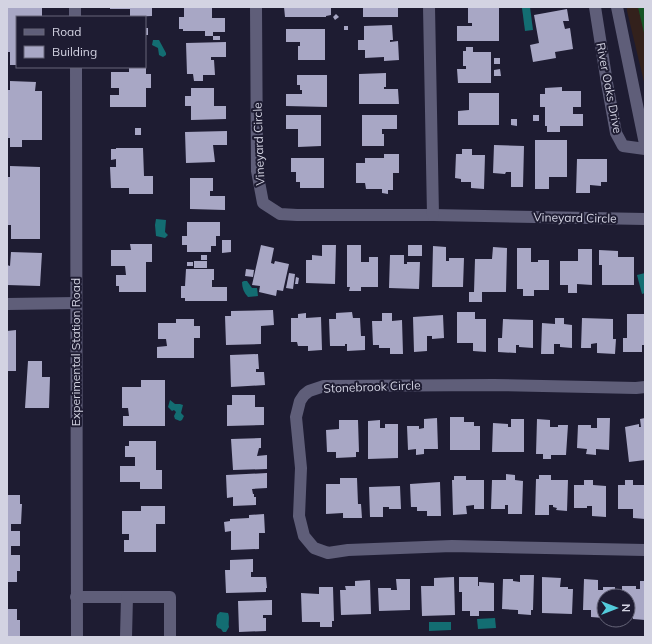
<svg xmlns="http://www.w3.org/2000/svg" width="652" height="644" font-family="Mulish,sans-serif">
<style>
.education{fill:#33211c}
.green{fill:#145425}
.water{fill:#136d72}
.building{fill:#a8a7c5}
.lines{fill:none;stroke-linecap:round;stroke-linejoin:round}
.minor{stroke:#5f5e79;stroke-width:12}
.labels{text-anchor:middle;stroke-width:4;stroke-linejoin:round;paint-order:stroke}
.street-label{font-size:12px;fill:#d3d3e2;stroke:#1e1c32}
</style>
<rect width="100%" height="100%" fill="#1e1c32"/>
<polygon class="education" points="627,7 645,7 645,86 627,11"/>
<polygon class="green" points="638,7 645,7 645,37"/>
<g class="water">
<polygon points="530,7 533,30 525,31 522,8"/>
<polygon points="153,40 159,40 166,53 166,55 163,57 159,55 158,48 152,45"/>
<polygon points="156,219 166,220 165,232 168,235 165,238 156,236 155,225"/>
<polygon points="645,273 645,293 642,294 637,275"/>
<path d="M244 281H247L252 288H257L258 296 248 297C244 293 242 288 242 282Z"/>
<polygon points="170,400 175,404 180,404 183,405 181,413 184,416 182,420 180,421 175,419 174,416 176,412 174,410 172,411 168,407"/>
<path d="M220 612 228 613C230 618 228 622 229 627L226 632H223L221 629 218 628 216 625 217 615Z"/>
<polygon points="495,618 496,628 478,629 477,619"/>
<polygon points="429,622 451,622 451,630 429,631"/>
</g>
<g class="building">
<polygon points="7,7 42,7 42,17 17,17 17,65 10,65 10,52 7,52"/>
<polygon points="110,7 152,7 152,16 130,17 130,9 110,9"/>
<polygon points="184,7 212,7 212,18 225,18 225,32 213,32 213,36 205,36 205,31 183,31 183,29 179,29 179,17 184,17"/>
<polygon points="284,7 331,7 331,15 326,16 326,17 285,17"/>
<rect x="363" y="7" width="35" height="10"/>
<polygon points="468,8 499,8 499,41 457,41 457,26 472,26 472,23 468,23"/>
<polygon points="567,9 569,21 563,21 565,29 570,28 573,49 555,52 556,58 533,62 530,45 539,43 534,15"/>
<polygon points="336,14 339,17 335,20 333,17"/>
<polygon points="392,25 393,40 390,40 390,42 398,41 399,60 384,61 384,57 365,58 365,50 358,50 358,40 364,40 364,26"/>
<rect x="344" y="26" width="4" height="4"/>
<rect x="145" y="28" width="3" height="7"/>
<polygon points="286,29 325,29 325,60 298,60 298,46 300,46 300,42 286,42"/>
<rect x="213" y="36" width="7" height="4"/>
<polygon points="226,42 226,57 211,57 211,60 214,60 215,75 203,75 203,81 194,81 193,74 187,74 186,43"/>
<polygon points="466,47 473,47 473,52 491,52 491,83 458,83 457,69 466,69 466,66 463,66 463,51 466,51"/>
<rect x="494" y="58" width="6" height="6"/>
<polygon points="129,68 146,68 146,74 151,74 151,88 146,88 146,107 110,107 110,95 119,95 119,88 111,88 111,72 129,72"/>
<polygon points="500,69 501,76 494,76 494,70"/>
<polygon points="386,73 386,87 384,87 384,89 398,89 399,104 359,104 359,74"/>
<polygon points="297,75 327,75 327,107 286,106 286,94 302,94 302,90 300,90 300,85 297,85"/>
<polygon points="10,81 36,82 35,91 42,91 42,140 22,140 22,147 10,147 10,138 7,138 7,90 10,90"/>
<polygon points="562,87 562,91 581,91 581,107 573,107 573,114 583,114 583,126 560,126 560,132 547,132 547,126 545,126 545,107 540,107 540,94 545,94 545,88"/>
<polygon points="191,88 214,88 214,106 226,106 226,119 191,120 191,106 185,106 185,96 191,96"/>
<polygon points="469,93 499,93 499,125 458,125 458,111 469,110"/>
<polygon points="286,115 321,115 321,146 298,147 298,129 286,129"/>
<polygon points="362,115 397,115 397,129 382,129 382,134 384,134 384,146 362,146"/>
<rect x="533" y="115" width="6" height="6"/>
<polygon points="511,119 517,119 517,126 511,125"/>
<rect x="135" y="128" width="6" height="7"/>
<polygon points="227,131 227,145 213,145 215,162 186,163 185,132"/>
<polygon points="535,140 567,140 567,177 549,177 549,189 535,189"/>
<polygon points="494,145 524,146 523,187 511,187 511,172 506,172 505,174 493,173"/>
<polygon points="116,148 143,148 144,176 153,176 153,194 129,194 129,188 111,188 110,167 116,167 116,159 111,160 111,149 116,149"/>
<polygon points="462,149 472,149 472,155 485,155 484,189 471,188 471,182 461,182 461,179 455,178 456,154 462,154"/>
<polygon points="384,154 399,154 399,173 393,173 393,190 388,190 388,194 382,193 382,189 366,189 365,183 356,183 356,163 365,163 365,158 384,158"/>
<polygon points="291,158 324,158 324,188 300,188 300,182 296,182 296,172 291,172"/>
<polygon points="577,159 607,159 607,182 601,182 601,186 590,185 590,193 576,193"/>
<polygon points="10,166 40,167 40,239 11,239 11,225 7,225 7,177 10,177"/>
<polygon points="190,178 213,178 213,191 210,191 210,196 225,196 225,210 190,209"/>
<polygon points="187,222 220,222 220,236 216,236 216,246 211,246 211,252 187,252 187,245 182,245 182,236 187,236"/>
<polygon points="222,240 231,240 231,252 222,253"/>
<polygon points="130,244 152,244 152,262 146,262 146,292 119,292 119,286 116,286 116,275 126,275 125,266 111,266 111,250 131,250"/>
<polygon points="261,245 274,248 271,263 274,264 275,261 289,264 283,291 277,290 276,296 259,292 260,286 252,285"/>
<polygon points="322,245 336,245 335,284 306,283 306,260 312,260 312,255 322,256"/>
<polygon points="347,245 361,245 361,262 369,262 369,257 378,257 378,287 361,287 361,291 349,291 350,287 347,287"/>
<rect x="408" y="245" width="14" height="11"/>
<polygon points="433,246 446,247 446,261 449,261 449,258 464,258 463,287 432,287"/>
<polygon points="493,247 507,248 506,292 482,292 482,302 469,302 469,292 474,292 475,259 492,259"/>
<polygon points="517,248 531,248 531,262 538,262 538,260 549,260 549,290 534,290 534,296 523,296 523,289 517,289"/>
<polygon points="578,249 592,249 592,285 577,284 577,293 568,293 568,285 560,285 560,261 578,261"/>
<polygon points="599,250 618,251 618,257 634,257 634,285 602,285 602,265 599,265"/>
<polygon points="11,252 42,253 40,286 7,285 7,265 10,266"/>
<rect x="201" y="255" width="6" height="5"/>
<polygon points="390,255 404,255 404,264 407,264 407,262 420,262 419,289 389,288"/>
<rect x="194" y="261" width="13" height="7"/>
<rect x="187" y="262" width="6" height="4"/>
<polygon points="186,269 214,269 214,280 212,280 212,287 227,287 227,301 185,301 185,298 181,298 181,286 185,286"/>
<polygon points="246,269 254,270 253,277 245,276"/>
<polygon points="289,273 295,274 293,289 286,288"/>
<polygon points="296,277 299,278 298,284 295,284"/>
<polygon points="273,310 274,325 261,326 261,344 226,345 225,316 231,316 231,311"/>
<polygon points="352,312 353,318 360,318 361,336 365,336 365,350 347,351 347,344 345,344 345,346 330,346 329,319 336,319 336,313"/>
<polygon points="457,312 475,312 475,319 486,319 486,352 473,351 473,343 457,343"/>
<polygon points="306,313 306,318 321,317 322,350 308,351 308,346 298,346 297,342 291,342 291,318 298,318 298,314"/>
<polygon points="382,313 392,313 392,321 402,320 403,354 390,354 390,348 379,348 379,345 373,345 372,321 382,321"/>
<polygon points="627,314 644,314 645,345 642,345 642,352 623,352 623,338 627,338"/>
<polygon points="443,315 444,338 432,339 432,336 427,336 427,351 414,352 413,317"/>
<polygon points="555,318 564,318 564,324 572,325 572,348 560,347 560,344 554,344 554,354 541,354 542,323 555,324"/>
<polygon points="582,318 613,319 613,339 616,339 615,354 597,353 597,343 591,344 591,348 581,348"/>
<polygon points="176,319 194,319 194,326 200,326 200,338 194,338 194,358 157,358 157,347 167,346 166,339 158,339 158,323 176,323"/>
<polygon points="503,319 533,320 533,348 519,347 519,345 516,345 516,353 498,352 498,338 502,338"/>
<polygon points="16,330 16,371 7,371 7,331"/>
<polygon points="258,354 259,369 256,369 256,372 264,372 265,385 231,387 230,355"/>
<polygon points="28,361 42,361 42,377 50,377 49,408 25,408"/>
<polygon points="141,380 165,380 165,426 123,426 123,416 129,416 128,408 122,408 122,387 141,387"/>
<polygon points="232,395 255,395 255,407 264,407 264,425 227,426 227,405 232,405"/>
<polygon points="450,417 464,417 464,422 474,422 474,426 480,426 480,450 450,450"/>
<polygon points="437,418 438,449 424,449 424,454 416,455 416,449 408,450 407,426 419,426 419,429 424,428 424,419"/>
<polygon points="597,418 610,418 609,450 596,449 596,455 586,454 587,449 577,448 578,425 591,425 591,428 597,428"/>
<polygon points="645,418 645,460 629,462 625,427 639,424 639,427 641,427 640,419"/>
<polygon points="511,419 524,419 524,452 492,452 493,423 508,424 508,427 511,427"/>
<polygon points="537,419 550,420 550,427 558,427 558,425 568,425 566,455 551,455 551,459 543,459 543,454 536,454"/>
<polygon points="339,420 358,420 359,452 356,452 356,457 336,458 336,452 327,452 326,430 339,429"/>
<polygon points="380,420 380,428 385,428 385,424 398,424 398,458 368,459 368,421"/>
<polygon points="261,438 261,448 259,448 257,456 267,455 267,469 233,470 231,439"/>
<polygon points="129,441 156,441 156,470 162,470 162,489 140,489 140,482 120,482 120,466 135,466 135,457 125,457 125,446 129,446"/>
<polygon points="267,473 267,488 252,489 253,494 254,494 254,497 256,497 256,505 233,506 233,497 227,498 226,475"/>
<polygon points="506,474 515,475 515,480 523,481 522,514 508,514 508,505 505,505 505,509 491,509 492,480 506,480"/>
<polygon points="539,475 551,475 551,480 568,480 567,511 556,510 557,508 553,507 553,505 549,505 549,515 535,515 536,479 539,479"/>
<polygon points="454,476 466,476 466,480 484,480 484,509 474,509 474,505 466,506 467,514 453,515 452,480 454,480"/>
<polygon points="340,478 357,478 358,504 361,504 362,518 343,518 343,513 326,514 326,484 340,484"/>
<polygon points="584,480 593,480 593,485 606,486 606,517 592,516 592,506 587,506 587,508 574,508 574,485 584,485"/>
<polygon points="625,480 633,480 633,485 645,485 645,519 633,518 633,509 618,509 618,485 625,485"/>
<polygon points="440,482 441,516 427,516 427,511 417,511 417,507 411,507 410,484"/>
<polygon points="400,486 401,509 389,509 389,507 383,507 383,517 370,517 369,487"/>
<polygon points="7,495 20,495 20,504 22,504 21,524 11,524 11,531 20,531 20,546 11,546 11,555 20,555 20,571 17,571 17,582 7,582"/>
<polygon points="141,506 165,506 165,524 156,524 156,552 124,552 124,540 129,540 129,534 122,534 122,511 141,511"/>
<polygon points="264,514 265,533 259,533 259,549 231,550 231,531 225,532 224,522 230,521 230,519 249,518 249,515"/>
<polygon points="253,559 253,572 251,572 251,577 266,577 267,588 266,588 266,592 226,593 225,570 230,570 230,560"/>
<polygon points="520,575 534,575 533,610 531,610 531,615 518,614 518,610 502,609 503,579 513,579 513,581 520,582"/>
<polygon points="454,577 455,615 422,616 421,586 434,586 434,578"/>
<polygon points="459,577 478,577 478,586 479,586 479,582 494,583 494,611 479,611 479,616 470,616 470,611 462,611 462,592 459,592"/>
<polygon points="542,577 561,578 560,587 568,587 568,589 573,589 572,614 542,613"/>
<polygon points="396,579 410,579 410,610 379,611 378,588 391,588 391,590 397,590"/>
<polygon points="584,579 598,580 598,590 603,590 603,587 615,587 615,596 604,596 604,618 591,617 591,610 583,610"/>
<polygon points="370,580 371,614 341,615 340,590 346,590 345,586 355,586 355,581"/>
<polygon points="640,581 645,581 645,620 633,619 633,614 628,614 628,596 622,596 622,586 636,586 636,589 640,589"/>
<polygon points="319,587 333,587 334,621 332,621 332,627 320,627 320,622 302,622 301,593 319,594"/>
<polygon points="272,600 272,615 263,615 263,618 266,618 266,631 239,632 238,601"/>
<polygon points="7,609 17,609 17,620 20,620 20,636 7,637"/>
</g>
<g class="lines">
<g class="minor">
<polyline points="75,7 75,17"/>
<polyline points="256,7 257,171 263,203 280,214 297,215 433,215 645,219"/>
<polyline points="429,7 433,215"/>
<polyline points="595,7 607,83 616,133 623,146 645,149"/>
<polyline points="617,7 645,144"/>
<polyline points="76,67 77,637"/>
<polyline points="7,304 76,303"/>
<polyline points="645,387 636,388 494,385 324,386 309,391 304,395 300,401 296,417 301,468 299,516 304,536 314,548 328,553 348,550 452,546 645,550"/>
<polyline points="76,597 127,597 126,637"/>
<polyline points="127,597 170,597 170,637"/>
</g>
</g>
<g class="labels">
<g class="street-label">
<text transform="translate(609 88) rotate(79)" y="4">River Oaks Drive</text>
<text transform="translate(259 144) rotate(-92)" y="4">Vineyard Circle</text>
<text transform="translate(575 218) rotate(1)" y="4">Vineyard Circle</text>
<text transform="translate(76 352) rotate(-90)" y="4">Experimental Station Road</text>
<text transform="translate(372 387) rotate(-2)" y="4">Stonebrook Circle</text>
</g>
</g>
<rect width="652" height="644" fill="none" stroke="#d3d3e2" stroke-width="16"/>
<rect x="16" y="16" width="130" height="52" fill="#1e1c32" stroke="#666578"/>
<rect x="24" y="29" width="20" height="6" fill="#5f5e79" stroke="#666578"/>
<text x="52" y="36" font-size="12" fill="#d3d3e2">Road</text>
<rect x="24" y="46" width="20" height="12" fill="#a8a7c5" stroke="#666578"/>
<text x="52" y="56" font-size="12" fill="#d3d3e2">Building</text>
<g transform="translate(616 608) rotate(90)"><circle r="19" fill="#1e1c32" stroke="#666578"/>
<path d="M0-3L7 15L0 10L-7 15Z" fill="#53cbdb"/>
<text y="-6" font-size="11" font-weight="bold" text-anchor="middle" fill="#d3d3e2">N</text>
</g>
</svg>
